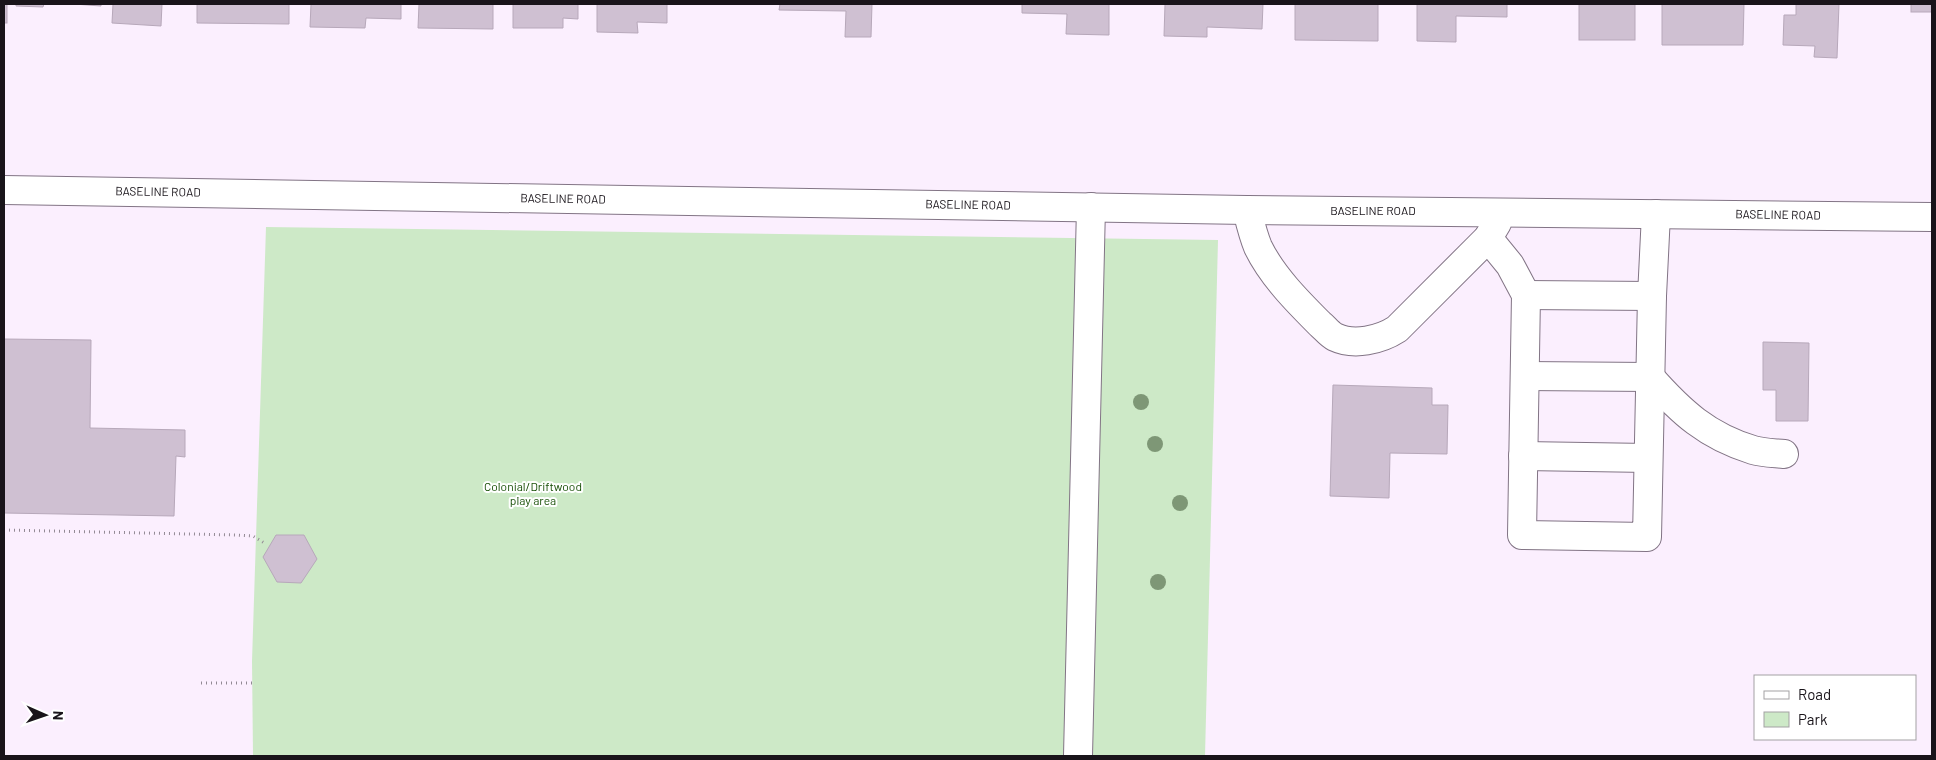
<svg xmlns="http://www.w3.org/2000/svg" width="1936" height="760" font-family="Barlow,sans-serif">
<rect width="100%" height="100%" fill="#fbeffe"/>
<!-- green -->
<polygon fill="#cde9c7" points="266,227 1218,240 1205,756 253,756 252,661"/>
<!-- building -->
<g fill="#cfc0d2" stroke="#b7a8ba">
<rect x="4" y="4" width="3" height="19"/>
<polygon points="16,4 44,4 43,7 16,6"/>
<polygon points="74,4 101,4 101,6"/>
<polygon points="113,4 162,4 161,26 112,23"/>
<polygon points="197,4 289,4 289,24 197,23"/>
<polygon points="311,4 401,4 401,19 366,18 365,28 310,27"/>
<polygon points="419,4 493,4 493,29 418,28"/>
<polygon points="513,4 578,4 578,19 563,18 563,28 513,28"/>
<polygon points="597,4 667,4 667,23 637,22 638,33 597,32"/>
<polygon points="780,4 872,4 871,37 845,37 846,11 779,10"/>
<polygon points="1022,4 1109,4 1109,35 1066,34 1067,14 1022,13"/>
<polygon points="1165,4 1263,4 1262,29 1207,27 1207,37 1164,36"/>
<polygon points="1295,4 1378,4 1378,41 1295,40"/>
<polygon points="1417,4 1507,4 1507,17 1456,16 1456,42 1417,41"/>
<rect x="1579" y="4" width="56" height="36"/>
<polygon points="1662,4 1744,4 1743,45 1662,45"/>
<polygon points="1796,4 1839,4 1837,58 1814,57 1815,46 1783,45 1784,15 1796,15"/>
<rect x="1911" y="4" width="21" height="8"/>
<polygon points="4,339 91,340 90,428 185,430 185,457 176,456 174,516 4,513"/>
<polygon points="1763,342 1809,343 1808,421 1776,421 1776,390 1763,390"/>
<polygon points="1333,385 1432,388 1432,405 1448,405 1447,454 1390,453 1389,498 1330,496"/>
<polygon points="276,535 304,535 317,559 301,583 277,582 263,557"/>
</g>
<g fill="none" stroke-linecap="round" stroke-linejoin="round">
<!-- minor casing -->
<g stroke="#827485" stroke-width="30">
<g id="minor">
<polyline points="4,190 1247,210 1932,217"/>
<path d="M1247 210C1250 222 1253 235 1258 247 1272 276 1298 302 1320 324 1325 328 1329 334 1335 337 1354 346 1380 340 1397 329L1488 238 1497 223"/>
<polyline points="1488,238 1510,265 1526,295 1522,535 1647,537 1652,296 1656,214"/>
<polyline points="1526,295 1652,296"/>
<path d="M1525 376 1650 377C1681 412 1707 436 1753 450 1763 453 1774 453 1784 454"/>
<polyline points="1523,456 1648,458"/>
<polyline points="1078,756 1091,207"/>
</g>
</g>
<!-- path -->
<g stroke="#928994" stroke-width="3" stroke-dasharray="1 4" stroke-linecap="butt">
<polyline points="4,530 236,535 253,536 266,544"/>
<polyline points="201,683 252,683"/>
</g>
<!-- minor -->
<use href="#minor" stroke="#fff" stroke-width="28"/>
</g>
<!-- trees -->
<g fill="#7e9776">
<circle cx="1141" cy="402" r="8"/>
<circle cx="1155" cy="444" r="8"/>
<circle cx="1180" cy="503" r="8"/>
<circle cx="1158" cy="582" r="8"/>
</g>
<g text-anchor="middle" stroke-width="4" stroke-linejoin="round" paint-order="stroke">
<!-- street labels -->
<g font-size="12" fill="#19141a" stroke="#fff">
<text transform="translate(158 192) rotate(1)" y="4">BASELINE ROAD</text>
<text transform="translate(563 199) rotate(1)" y="4">BASELINE ROAD</text>
<text transform="translate(968 205) rotate(1)" y="4">BASELINE ROAD</text>
<text x="1373" y="215">BASELINE ROAD</text>
<text transform="translate(1778 215) rotate(1)" y="4">BASELINE ROAD</text>
</g>
<!-- park labels -->
<g font-size="12" fill="#174f06" stroke="#fff">
<text x="533" y="491">Colonial/Driftwood<tspan x="533" dy="14">play area</tspan></text>
</g>
</g>
<!-- border -->
<rect width="1936" height="760" fill="none" stroke="#19141a" stroke-width="10"/>
<!-- legend -->
<rect x="1754" y="675" width="162" height="65" fill="#ffffff" stroke="#a3a1a3"/>
<rect x="1764" y="691" width="25" height="8" fill="#ffffff" stroke="#a3a1a3"/>
<text x="1798" y="700" font-size="15" fill="#19141a">Road</text>
<rect x="1764" y="712" width="25" height="15" fill="#cde9c7" stroke="#a3a1a3"/>
<text x="1798" y="725" font-size="15" fill="#19141a">Park</text>
<!-- north arrow -->
<g transform="translate(45 715) rotate(92)" stroke="#ffffff" stroke-width="4" paint-order="stroke">
<path d="M0-4L9 19L0 12L-9 19Z" fill="#19141a"/>
<text y="-8" font-size="14" font-weight="bold" text-anchor="middle" fill="#19141a">N</text>
</g>
</svg>
